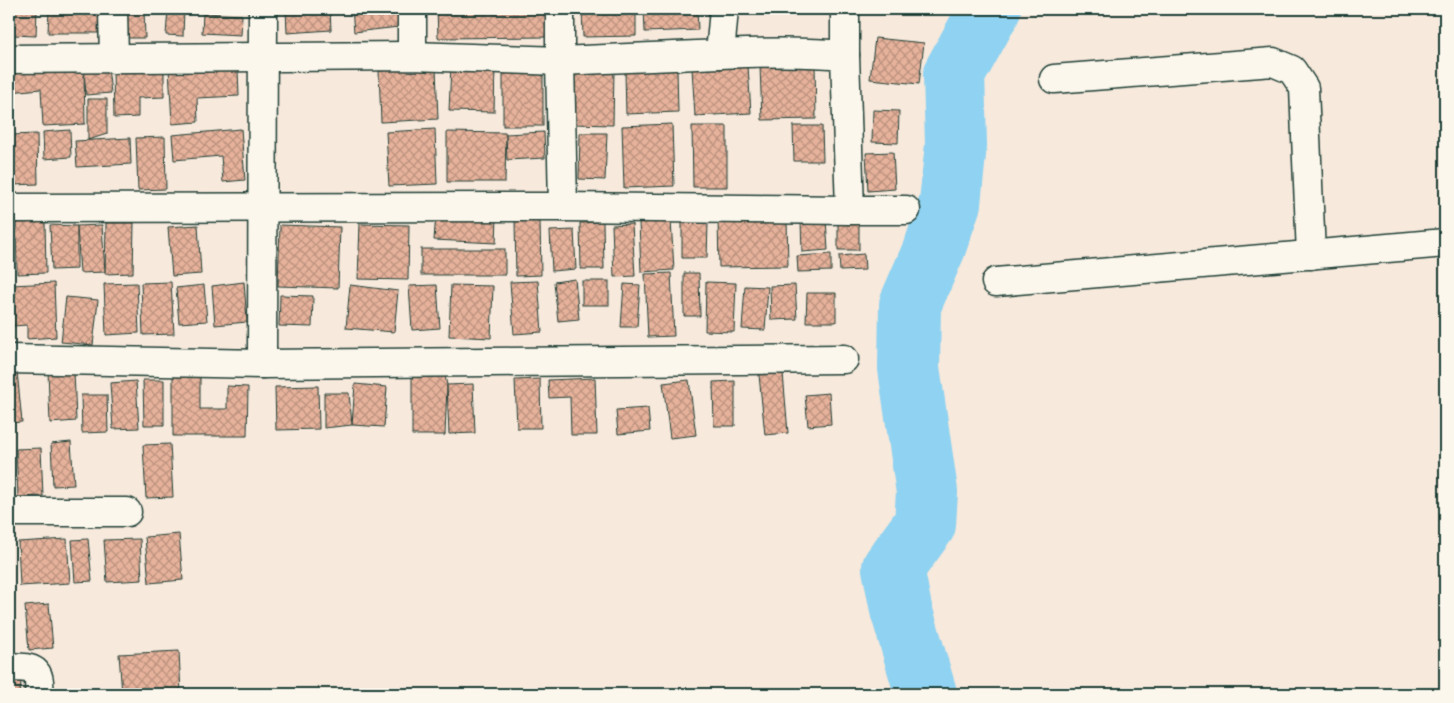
<svg xmlns="http://www.w3.org/2000/svg" width="1454" height="703" font-family="Mali,sans-serif">
<defs>
<pattern id="building-cross-hatch" width="8" height="8" patternUnits="userSpaceOnUse" patternTransform="scale(1.25)"><rect width="8" height="8" fill="#e7b29b"/><path d="M0 0l8 8M0 8l8-8" fill="none" stroke="#bb927f"/></pattern>
</defs>
<rect width="100%" height="100%" fill="#f7e9dc"/>
<filter id="ink" filterUnits="userSpaceOnUse"><feTurbulence type="fractalNoise" baseFrequency=".02" numOctaves="2"/><feDisplacementMap in="SourceGraphic" scale="10" xChannelSelector="R" yChannelSelector="G"/><feConvolveMatrix kernelMatrix="1 2 1 2 8 2 1 2 1" color-interpolation-filters="sRGB"/></filter>
<g filter="url(#ink)">
<g fill="none" stroke-linecap="round" stroke-linejoin="round">
<!-- river -->
<polyline stroke="#8fd2f1" stroke-width="62" points="926,694 901,609 893,568 925,524 927,492 909,368 910,305 935,247 950,203 956,144 954,74 990,9"/>
</g>
<!-- building -->
<g fill="url(#building-cross-hatch)" stroke="#1f3d34">
<polygon points="14,9 37,9 36,36 13,35"/>
<polygon points="49,9 99,9 98,33 48,33"/>
<polygon points="118,9 144,9 145,38 119,38"/>
<polygon points="168,9 184,9 183,36 166,35"/>
<polygon points="286,9 330,9 331,30 287,33"/>
<polygon points="352,9 398,9 399,27 354,32"/>
<polygon points="437,9 548,9 549,37 438,38"/>
<polygon points="582,9 636,9 636,36 583,37"/>
<polygon points="644,9 697,9 698,30 645,32"/>
<polygon points="203,13 242,15 241,35 202,33"/>
<polygon points="875,38 924,43 919,84 870,79"/>
<polygon points="815,64 816,119 762,120 760,66"/>
<polygon points="451,65 495,66 494,112 449,111"/>
<rect x="503" y="65" width="40" height="61"/>
<polygon points="748,66 751,113 695,116 692,69"/>
<polygon points="9,67 84,70 85,124 43,126 41,89 10,92"/>
<polygon points="201,67 202,72 238,70 239,96 197,98 198,122 172,124 169,68"/>
<polygon points="108,68 111,93 86,95 84,70"/>
<polygon points="436,68 438,119 381,122 379,71"/>
<polygon points="572,69 614,69 613,125 571,124"/>
<polygon points="677,69 678,112 626,114 625,72"/>
<polygon points="113,71 164,71 164,97 138,98 138,117 114,118"/>
<polygon points="88,99 107,99 107,134 88,140"/>
<polygon points="873,110 899,111 898,143 872,142"/>
<polygon points="672,124 674,186 624,188 622,126"/>
<polygon points="692,126 727,126 727,187 693,187"/>
<polygon points="793,126 822,126 823,161 794,161"/>
<polygon points="241,129 245,180 223,182 221,156 174,160 172,135"/>
<polygon points="435,129 437,184 389,186 386,132"/>
<polygon points="70,130 71,157 44,159 43,132"/>
<polygon points="447,132 506,133 505,182 447,182"/>
<polygon points="544,132 545,158 507,160 506,134"/>
<polygon points="580,133 607,133 605,180 579,179"/>
<polygon points="37,134 38,184 12,185 10,135"/>
<polygon points="165,137 166,189 138,190 136,138"/>
<polygon points="130,138 131,164 77,167 75,141"/>
<polygon points="893,152 895,189 868,191 866,153"/>
<polygon points="436,214 497,217 496,243 434,240"/>
<polygon points="787,219 788,266 719,267 718,220"/>
<polygon points="826,219 828,250 802,252 801,221"/>
<polygon points="515,220 540,220 541,275 516,276"/>
<polygon points="671,220 674,270 641,272 639,222"/>
<rect x="838" y="221" width="21" height="29"/>
<polygon points="45,222 46,273 17,274 16,223"/>
<polygon points="603,222 604,269 581,269 580,223"/>
<polygon points="106,223 134,223 133,273 105,274"/>
<polygon points="682,223 708,223 707,258 682,258"/>
<polygon points="360,224 409,225 408,280 358,279"/>
<polygon points="632,224 635,276 614,277 612,225"/>
<polygon points="50,225 77,226 77,269 52,270"/>
<polygon points="102,225 105,272 80,273 77,226"/>
<polygon points="198,225 201,274 172,276 168,227"/>
<polygon points="280,225 340,227 338,288 278,286"/>
<polygon points="574,230 576,269 552,271 550,231"/>
<rect x="421" y="249" width="84" height="26"/>
<polygon points="831,254 831,271 798,272 797,256"/>
<polygon points="864,254 865,270 840,271 839,256"/>
<polygon points="671,273 674,336 648,337 645,274"/>
<polygon points="684,273 699,273 700,316 684,316"/>
<polygon points="575,279 579,319 558,321 554,282"/>
<polygon points="538,281 542,332 514,334 510,282"/>
<rect x="582" y="281" width="27" height="24"/>
<polygon points="171,282 174,334 143,335 141,283"/>
<polygon points="244,282 247,322 215,325 212,286"/>
<polygon points="706,282 736,283 734,332 705,331"/>
<polygon points="54,283 56,337 27,339 27,325 13,326 11,285"/>
<polygon points="137,283 139,333 106,335 104,284"/>
<polygon points="624,284 640,285 637,327 621,327"/>
<polygon points="204,285 207,321 179,323 176,288"/>
<polygon points="350,285 398,291 394,332 346,328"/>
<polygon points="437,285 440,328 412,330 409,286"/>
<polygon points="451,285 493,286 491,338 449,336"/>
<polygon points="795,285 797,319 771,320 770,286"/>
<polygon points="745,286 768,287 765,330 742,329"/>
<polygon points="807,293 836,293 836,322 806,322"/>
<polygon points="280,295 313,296 312,327 279,326"/>
<polygon points="66,297 98,300 93,345 61,342"/>
<polygon points="74,370 76,421 50,423 48,371"/>
<polygon points="17,371 22,422 9,423 9,372"/>
<polygon points="783,373 788,433 765,435 759,375"/>
<polygon points="173,376 200,376 200,409 227,409 227,386 248,387 247,436 173,436"/>
<polygon points="412,376 445,376 447,385 445,435 412,435"/>
<polygon points="595,378 597,435 571,435 570,397 549,398 548,380"/>
<polygon points="540,379 541,428 517,428 515,380"/>
<polygon points="143,380 164,380 164,425 144,425"/>
<polygon points="689,380 696,435 670,438 663,383"/>
<polygon points="136,381 139,428 113,429 110,383"/>
<polygon points="735,381 735,426 714,426 713,382"/>
<polygon points="355,384 387,387 384,427 352,425"/>
<polygon points="473,384 475,433 449,434 447,385"/>
<polygon points="318,386 319,429 276,430 275,387"/>
<polygon points="324,393 349,393 352,425 324,428"/>
<polygon points="829,393 831,424 808,426 805,395"/>
<polygon points="81,395 107,395 108,432 82,433"/>
<polygon points="648,408 650,431 618,434 616,410"/>
<polygon points="71,442 74,485 53,486 51,444"/>
<polygon points="9,443 13,480 9,480"/>
<polygon points="170,444 173,497 146,498 143,445"/>
<polygon points="41,448 43,496 18,497 16,449"/>
<polygon points="179,534 183,580 149,583 145,537"/>
<polygon points="67,539 70,583 20,586 18,542"/>
<polygon points="88,539 92,581 75,582 72,540"/>
<polygon points="140,539 142,580 107,582 104,540"/>
<polygon points="9,593 12,593 14,631 9,631"/>
<polygon points="49,604 53,648 29,650 25,606"/>
<polygon points="179,651 181,694 122,694 119,654"/>
<polygon points="9,681 21,682 20,694 9,694"/>
</g>
<g fill="none" stroke-linecap="round" stroke-linejoin="round">
<!-- street casing -->
<g stroke="#1f3d34" stroke-width="31">
<g id="street">
<polyline points="113,9 114,59"/>
<polyline points="560,9 560,61 563,207"/>
<polyline points="845,9 845,55"/>
<polyline points="412,56 412,9"/>
<polyline points="9,59 412,56 560,61 720,54 724,9"/>
<polyline points="1054,79 1273,62 1292,70 1304,88 1311,255"/>
<path d="M9 208 563 207 850 210 845 55C804 51 762 52 720 54"/>
<polyline points="850,210 906,210"/>
<polyline points="996,282 1445,243"/>
<polyline points="9,359 262,364 844,359"/>
<polyline points="262,364 263,9"/>
<polyline points="9,512 127,512"/>
<path d="M9 667C33 668 41 667 39 694"/>
</g>
</g>
<!-- street -->
<use href="#street" stroke="#fbf7ec" stroke-width="28"/>
</g>
</g>
<!-- margin -->
<rect width="1454" height="703" fill="none" stroke="#fbf7ec" stroke-width="30"/>
<rect x="15" y="15" width="1424" height="673" fill="none" stroke="#1f3d34" stroke-width="2" filter="url(#ink)"/>
</svg>
